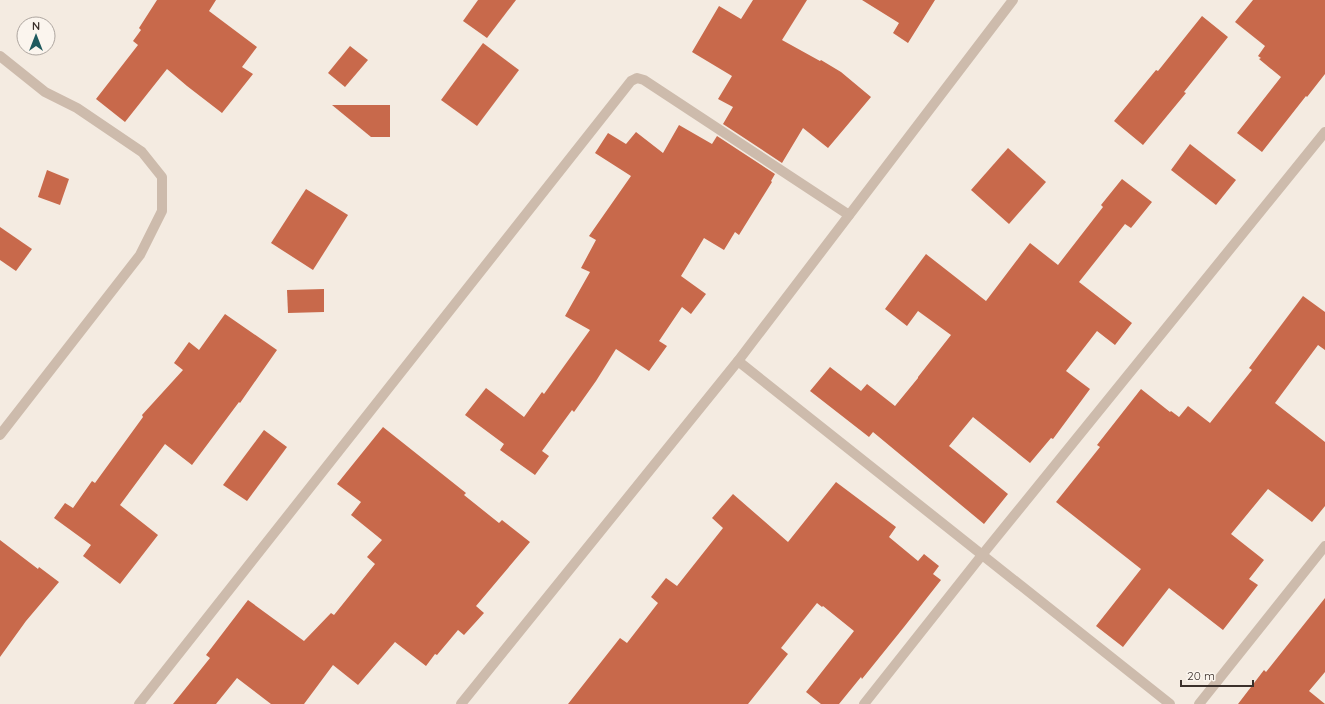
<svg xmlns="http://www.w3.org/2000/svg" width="1325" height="704" font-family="Quicksand,sans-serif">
<rect width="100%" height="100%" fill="#f4ebe1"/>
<!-- building -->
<g fill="#c8694b">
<polygon points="157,0 216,0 209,11 257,47 242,67 253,74 222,113 187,86 167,69 125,122 96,99 138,45 133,41 141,30 139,28"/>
<polygon points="478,0 516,0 487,38 463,21"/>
<polygon points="753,0 807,0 782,40 820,61 821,60 841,72 871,97 828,148 803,128 782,163 723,124 733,107 718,99 732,76 692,52 719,6 741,19"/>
<polygon points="862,0 935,0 908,43 893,33 899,23"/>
<polygon points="1253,0 1325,0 1325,74 1307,97 1306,96 1262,152 1237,133 1281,77 1259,59 1261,58 1258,56 1265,46 1235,22"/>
<polygon points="1202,16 1228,37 1184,92 1186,93 1143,145 1114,121 1156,70 1158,71"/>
<polygon points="483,43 519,70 477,126 441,100"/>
<polygon points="350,46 368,60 345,87 328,73"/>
<polygon points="332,105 390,105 390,137 371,137"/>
<polygon points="679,125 712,144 717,136 775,174 771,181 772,182 739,235 735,232 724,250 704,238 681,276 706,294 691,314 682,307 659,341 667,346 649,371 616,349 596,381 574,412 572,410 542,451 549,456 535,475 500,450 504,444 465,415 486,388 524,417 542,392 544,394 590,330 565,316 590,272 581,268 596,240 589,236 631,176 595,153 608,133 626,144 636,132 663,153"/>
<polygon points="1190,144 1236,180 1216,205 1171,170"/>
<polygon points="1008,148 1046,182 1009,224 971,190"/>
<polygon points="47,170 69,179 60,205 38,197"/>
<polygon points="1122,179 1152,202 1131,228 1125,224 1079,282 1132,323 1115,345 1097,331 1066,371 1090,389 1053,439 1051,438 1030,463 973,417 949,446 1008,494 984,524 873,432 869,437 810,391 830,367 861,391 867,384 895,406 918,378 918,377 951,335 918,311 907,326 885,309 926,254 986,301 1030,243 1058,265 1103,207 1101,205"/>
<polygon points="306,189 348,215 313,270 271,243"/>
<polygon points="0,227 32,249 16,271 0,260"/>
<polygon points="324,289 324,312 288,313 287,290"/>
<polygon points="1303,296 1325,312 1325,350 1318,345 1275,403 1325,442 1325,506 1312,522 1268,489 1231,534 1264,560 1249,579 1258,585 1223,630 1169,588 1123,647 1096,626 1141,569 1056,502 1100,447 1097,445 1141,389 1170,412 1171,411 1179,417 1188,406 1210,423 1252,370 1249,368"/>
<polygon points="225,314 277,350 240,403 239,402 192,465 165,444 120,505 158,535 120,584 83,556 91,545 54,518 65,503 73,508 92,481 95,483 143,417 142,415 183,370 174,363 189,342 199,350"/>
<polygon points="383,427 466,493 464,495 499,523 502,520 530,542 476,606 484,613 464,635 458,630 437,655 435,654 426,666 395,642 358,685 333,665 304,704 271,704 237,678 216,704 173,704 210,658 206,655 248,600 304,641 331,613 334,615 375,564 367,557 382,540 351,515 361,502 337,484"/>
<polygon points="264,430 287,447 247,501 223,485"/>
<polygon points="836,482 896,527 889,537 918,561 924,554 939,566 933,574 941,580 904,627 862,679 861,677 839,704 821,704 806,692 854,631 823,606 822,607 817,603 781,648 788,654 748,704 568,704 620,638 627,643 658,603 651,597 666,578 677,586 723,528 712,518 733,494 788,542"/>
<polygon points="0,540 38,569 39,567 59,582 26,621 0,657"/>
<polygon points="1325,598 1325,672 1309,691 1325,704 1238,704 1264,670 1266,672"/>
</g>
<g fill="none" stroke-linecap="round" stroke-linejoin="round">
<!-- street -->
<g stroke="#cdbbac" stroke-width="10">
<polyline points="0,56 45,92 77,108 142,152 162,177 162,211 140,255 0,435"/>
<polyline points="738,361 1170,704"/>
<polyline points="139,704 631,81 637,78 644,80 849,215"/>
<polyline points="461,704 738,361 1013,0"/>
<polyline points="864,704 982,555 1325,132"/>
<polyline points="1199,704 1325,546"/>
</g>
</g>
<!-- north arrow -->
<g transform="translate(36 36)"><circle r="19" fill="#fbf5ee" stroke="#aea6a0"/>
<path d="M0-3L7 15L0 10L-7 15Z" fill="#1f5a5e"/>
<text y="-6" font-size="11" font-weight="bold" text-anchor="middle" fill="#3b302b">N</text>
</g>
<!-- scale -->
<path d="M1181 680v6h72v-6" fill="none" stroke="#3b302b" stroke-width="2"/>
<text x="1187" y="680" font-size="12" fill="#3b302b" stroke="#fbf5ee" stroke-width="3" paint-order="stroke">20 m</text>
</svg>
